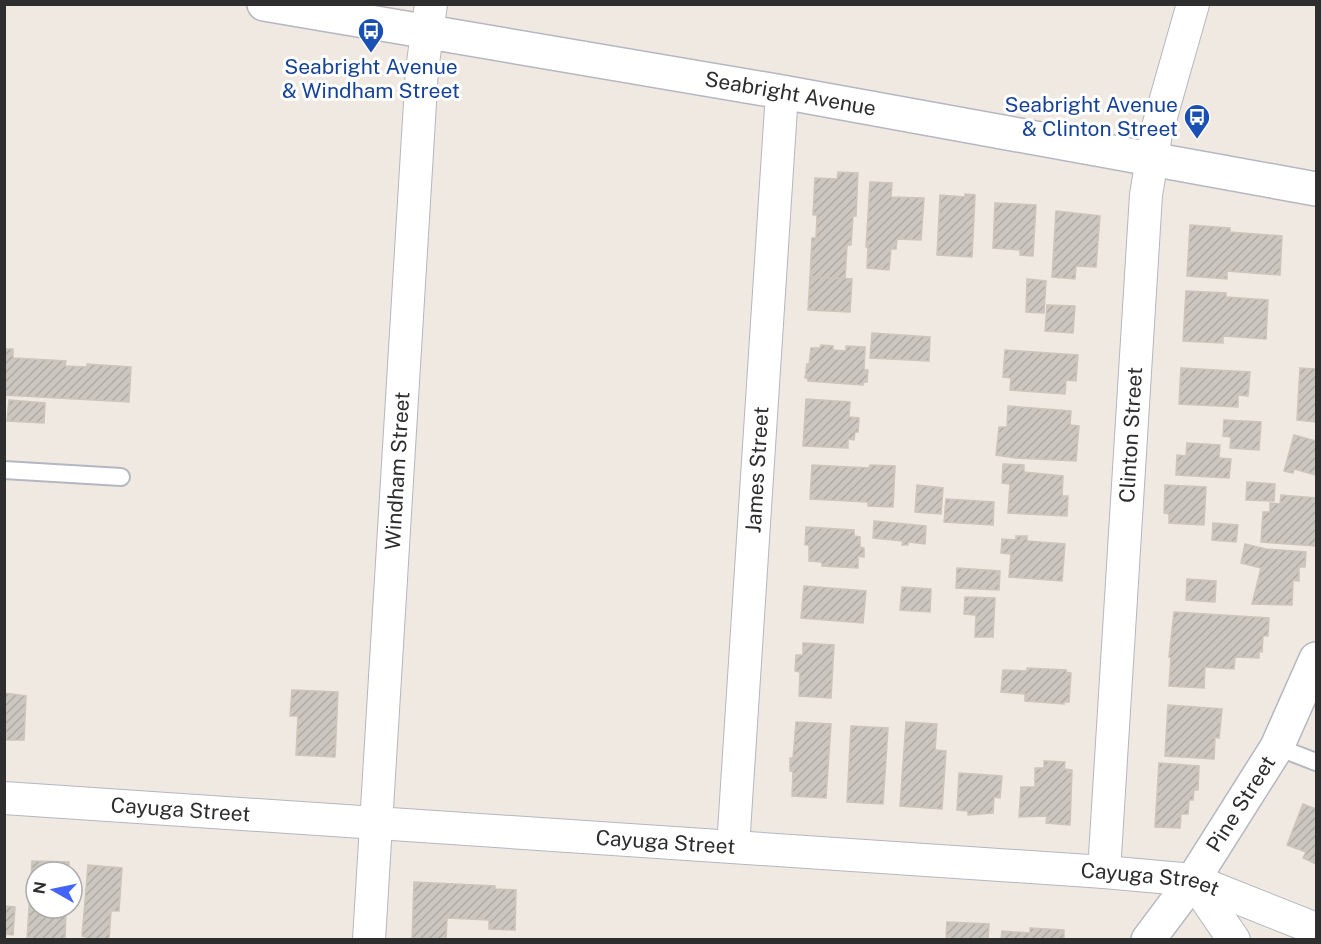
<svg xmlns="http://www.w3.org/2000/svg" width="1321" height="944" font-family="'Public Sans',sans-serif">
<defs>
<pattern id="building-hatch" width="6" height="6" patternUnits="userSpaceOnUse" patternTransform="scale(1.5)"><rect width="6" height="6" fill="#cbc7bf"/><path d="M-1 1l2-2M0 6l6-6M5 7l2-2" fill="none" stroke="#afaba4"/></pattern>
</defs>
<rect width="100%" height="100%" fill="#efe9e1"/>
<!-- building -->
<g fill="url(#building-hatch)" stroke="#cbc5ba" stroke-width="1.5">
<polygon points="838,172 858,173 856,216 853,216 851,245 847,245 845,279 810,277 812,238 816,238 817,215 813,215 815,178 837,179"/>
<polygon points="870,182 892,183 891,197 924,198 921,240 897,239 896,249 891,249 889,270 867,268 868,247 866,247"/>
<polygon points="965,194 975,195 972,257 937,255 940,195 965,197"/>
<polygon points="995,203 1036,205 1033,256 1020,255 1020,250 993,248"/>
<polygon points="1056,211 1100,216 1096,267 1076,266 1075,279 1052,277"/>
<polygon points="1190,225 1230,228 1230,232 1282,236 1280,275 1227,271 1227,279 1187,276"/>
<polygon points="810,277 852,279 850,312 808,310"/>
<polygon points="1027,279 1046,281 1044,313 1026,312"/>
<polygon points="1186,291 1226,293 1226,297 1268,300 1266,339 1223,336 1223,343 1183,341"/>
<polygon points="1047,305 1075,306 1073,333 1045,331"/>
<polygon points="872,333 930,337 929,361 870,358"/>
<polygon points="821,345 833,346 833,350 846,351 846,346 865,347 864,370 868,370 867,382 863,382 863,385 808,381 808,378 805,378 807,364 809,365 811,348 820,348"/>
<polygon points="4,349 13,349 13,358 66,361 65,366 87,367 87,364 131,367 129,402 4,395"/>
<polygon points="1005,350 1078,355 1076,381 1066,380 1065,394 1010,390 1011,378 1003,377"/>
<polygon points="1316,358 1316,422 1297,420 1300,368 1316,369"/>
<polygon points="1181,368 1250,372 1248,396 1238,395 1238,407 1179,404"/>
<polygon points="806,399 850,402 849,417 859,418 858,432 855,432 854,440 848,439 848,448 803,446"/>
<polygon points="9,400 45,403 44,423 7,421"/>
<polygon points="1008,406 1071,411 1070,425 1079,426 1076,461 1016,458 996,455 999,427 1007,427"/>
<polygon points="1224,420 1261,422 1259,450 1230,448 1231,437 1223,436"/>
<polygon points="1294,435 1316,441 1316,475 1294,469 1293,473 1284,471"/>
<polygon points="1187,443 1220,445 1219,458 1231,459 1229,478 1176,475 1177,455 1186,456"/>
<polygon points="1003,464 1024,465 1024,472 1063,476 1062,496 1068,496 1067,516 1008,513 1010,484 1002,483"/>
<polygon points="812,465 869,468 870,465 895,466 893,507 868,506 868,502 810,499"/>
<polygon points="1247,482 1275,484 1274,501 1246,500"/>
<polygon points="917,485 943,488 941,514 915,512"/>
<polygon points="1165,485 1206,487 1204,525 1169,523 1169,514 1164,513"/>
<polygon points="1281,495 1316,498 1316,546 1261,542 1263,512 1270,512 1270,503 1280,504"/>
<polygon points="946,499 994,502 993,525 944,522"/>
<polygon points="874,521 926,526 925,544 908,542 908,545 902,545 903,541 873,538"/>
<polygon points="1213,523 1238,525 1236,542 1212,540"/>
<polygon points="806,527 854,530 854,536 860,537 860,547 864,548 864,557 858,556 858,568 822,566 822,562 809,561 809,545 805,545"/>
<polygon points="1016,536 1027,536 1027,541 1065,544 1062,581 1009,577 1011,554 1001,553 1002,539 1016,540"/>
<polygon points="1245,544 1266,549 1306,552 1305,567 1299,567 1299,581 1293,580 1292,605 1252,604 1261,568 1241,563"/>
<polygon points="957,568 1000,571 999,590 956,588"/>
<polygon points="1187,579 1216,581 1215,602 1186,600"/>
<polygon points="804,586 866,591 863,623 801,618"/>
<polygon points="902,587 931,589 930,612 900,610"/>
<polygon points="965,597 995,598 993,637 975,637 976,615 964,614"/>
<polygon points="1174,612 1269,618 1268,636 1263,636 1262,652 1259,651 1259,658 1235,657 1234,669 1205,667 1204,688 1169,686 1171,658 1169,657"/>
<polygon points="803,643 834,645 831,698 799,696 800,672 795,671 796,655 803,655"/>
<polygon points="1027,668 1066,670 1066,672 1071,673 1069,702 1064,702 1064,704 1025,701 1025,694 1001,692 1003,670 1027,671"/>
<polygon points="292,690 338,692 335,757 296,755 298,716 290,716"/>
<polygon points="4,693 26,696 24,740 6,740"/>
<polygon points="1168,705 1222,709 1219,738 1215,737 1214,759 1165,756"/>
<polygon points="796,722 831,724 826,798 792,796 793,771 790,771 790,758 793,758"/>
<polygon points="906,722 937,724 935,750 946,751 942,809 900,806"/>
<polygon points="851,726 888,728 883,804 847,802"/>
<polygon points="1044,761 1065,762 1064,769 1072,770 1070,825 1046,823 1047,816 1019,817 1021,787 1035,787 1035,768 1044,768"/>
<polygon points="1159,763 1199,766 1198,790 1194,790 1193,800 1189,800 1188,814 1181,814 1180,828 1155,827"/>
<polygon points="959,773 1002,776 1000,798 994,797 993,813 968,815 968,811 957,810"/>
<polygon points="1303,804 1316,809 1316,864 1303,858 1306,852 1287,845"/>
<polygon points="32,861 69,862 69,872 36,872 36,908 66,908 65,940 27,940"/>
<polygon points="88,865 122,868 119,911 111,911 109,940 86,940 86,937 82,936"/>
<polygon points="414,882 495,886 495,889 516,890 515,930 489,929 489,920 447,918 446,940 412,940"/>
<polygon points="4,906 15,907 13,935 4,934"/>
<polygon points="947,922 989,924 988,940 946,940"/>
<polygon points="1030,928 1064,930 1064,939 1072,940 1001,940 1002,931 1030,933"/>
</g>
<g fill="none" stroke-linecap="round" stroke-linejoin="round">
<!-- lane casing -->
<g stroke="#b4b7c1" stroke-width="20">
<g id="lane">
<polyline points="4,470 121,477"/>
<polyline points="1277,747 1316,762"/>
</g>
</g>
<!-- street casing -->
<g stroke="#b4b7c1" stroke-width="34">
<g id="street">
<path id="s1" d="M4 798 1104 872 1193 880 1316 929"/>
<path id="s2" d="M733 847 782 92"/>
<path id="s3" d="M1104 872 1146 195 1156 134 1193 4"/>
<polyline points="1193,880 1234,940"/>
<path id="s4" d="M369 940 422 70 431 4"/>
</g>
</g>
<!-- secondary casing -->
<g stroke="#b4b7c1" stroke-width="36">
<g id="secondary">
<path id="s5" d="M264 4 782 92 1316 189"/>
<path id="s6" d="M1148 940 1193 880 1277 747 1316 659"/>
</g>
</g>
<!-- lane -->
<use href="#lane" stroke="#fff" stroke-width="16"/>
<!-- street -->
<use href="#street" stroke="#fff" stroke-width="32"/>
<!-- secondary -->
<use href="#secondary" stroke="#fff" stroke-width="33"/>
</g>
<!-- icons -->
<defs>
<g id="bus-pin" transform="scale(1.35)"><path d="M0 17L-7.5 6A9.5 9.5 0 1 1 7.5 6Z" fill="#1a4fb4" stroke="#fff"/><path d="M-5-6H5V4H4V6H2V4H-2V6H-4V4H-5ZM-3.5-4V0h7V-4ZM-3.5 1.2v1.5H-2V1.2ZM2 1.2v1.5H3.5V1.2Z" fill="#fff"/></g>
</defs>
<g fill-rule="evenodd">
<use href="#bus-pin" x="371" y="31"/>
<use href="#bus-pin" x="1197" y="117"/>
</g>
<g text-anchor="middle" stroke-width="6" stroke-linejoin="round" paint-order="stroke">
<!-- transit labels -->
<g font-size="21" fill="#164399" stroke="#fff">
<text x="371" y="74">Seabright Avenue<tspan x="371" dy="24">&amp; Windham Street</tspan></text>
<text x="1178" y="112" text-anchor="end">Seabright Avenue<tspan x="1178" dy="24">&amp; Clinton Street</tspan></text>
</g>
<!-- street labels -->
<g font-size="21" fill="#2e2e2e" stroke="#fff">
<text dy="7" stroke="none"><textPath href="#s5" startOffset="534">Seabright Avenue</textPath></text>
<text dy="7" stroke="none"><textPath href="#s3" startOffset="438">Clinton Street</textPath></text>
<text dy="7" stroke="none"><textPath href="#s2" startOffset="378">James Street</textPath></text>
<text dy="7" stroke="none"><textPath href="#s4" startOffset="470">Windham Street</textPath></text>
<text dy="7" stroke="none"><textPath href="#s6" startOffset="165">Pine Street</textPath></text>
<text dy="7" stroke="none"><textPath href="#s1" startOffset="177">Cayuga Street</textPath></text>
<text dy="7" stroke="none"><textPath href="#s1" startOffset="663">Cayuga Street</textPath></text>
<text dy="7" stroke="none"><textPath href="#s1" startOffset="1149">Cayuga Street</textPath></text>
</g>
</g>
<!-- border -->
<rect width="1321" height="944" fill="none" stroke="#2e2e2e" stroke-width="12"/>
<!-- north arrow -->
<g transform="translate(54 890) rotate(279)"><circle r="28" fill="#ffffff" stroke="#ababab" stroke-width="1.5"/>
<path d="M0-4.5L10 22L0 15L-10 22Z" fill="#4264fb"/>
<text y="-9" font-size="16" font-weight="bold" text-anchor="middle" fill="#2e2e2e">N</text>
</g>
</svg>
